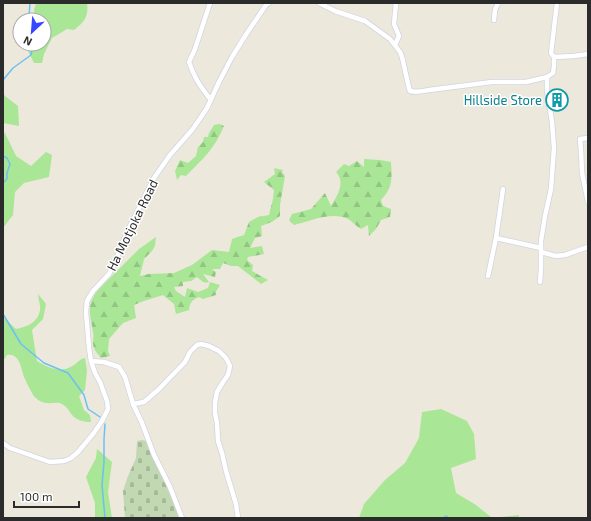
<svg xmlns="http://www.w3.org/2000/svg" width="591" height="521" font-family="'Exo 2',sans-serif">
<defs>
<pattern id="forest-firs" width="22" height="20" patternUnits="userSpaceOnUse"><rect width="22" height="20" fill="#a9e696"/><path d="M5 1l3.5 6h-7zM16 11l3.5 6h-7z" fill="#92c581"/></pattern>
<pattern id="cemetery-stones" width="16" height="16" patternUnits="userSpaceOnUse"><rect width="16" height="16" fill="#c1d8b2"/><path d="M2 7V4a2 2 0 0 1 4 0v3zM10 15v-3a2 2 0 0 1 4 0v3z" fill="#a6ba99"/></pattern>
</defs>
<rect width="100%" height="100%" fill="#ede8dc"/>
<!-- grass -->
<g fill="#a9e696">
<path d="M36 3H87C89 17 84 22 74 30L67 29 52 38 44 54 42 63H34L28 51 31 44H44V20H35L34 10Z"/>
<polygon points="3,92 5,96 18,106 19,126 3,123 4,110 3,109"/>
<polygon points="3,133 5,133 16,156 31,166 46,152 52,155 49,177 24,183 15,192 13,215 3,228"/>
<path d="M38 294 46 304 43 319 32 330 37 361C49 368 61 374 74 365 78 362 80 359 85 358L87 370 85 390 79 396 84 410 90 415 91 422C88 422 86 422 82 421 69 417 72 410 62 404 57 401 52 404 47 403 42 403 34 398 32 393 30 389 27 384 25 379 21 371 21 353 7 355L3 361V317L16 329C26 327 38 323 40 310 41 305 38 299 38 294Z"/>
<polygon points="441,409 467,421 474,434 476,459 451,468 456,493 476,505 492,518 519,515 519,518 359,518 364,504 385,480 405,463 419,438 422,412"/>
<polygon points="97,449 112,462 108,492 112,518 95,518 95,503 86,477 96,458"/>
</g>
<!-- forest -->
<g fill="url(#forest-firs)">
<path d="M220 124 224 126C215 148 203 159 186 176L181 175 177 180 175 171 180 160 188 163 196 156 198 147 203 142 204 137H208L209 133 214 125Z"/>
<path d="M364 159 380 160 391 162C392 178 393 188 381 200L383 206 391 209 390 217 381 220 376 229 369 236 368 225 361 229C356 226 352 221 348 219 332 211 310 221 294 225L289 220 292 214 311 209 325 193 331 206C337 196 346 183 336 172L344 164 349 166 357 161 364 167Z"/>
<path d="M274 168 283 170 282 172 285 176 280 205V216L272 222 261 226 262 236 255 238 250 248 262 246 264 254 248 257 247 260 253 265 252 271 268 280 261 284 238 266H231L223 263 220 269H212L216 272 215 277 203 274 209 282C204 284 201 280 197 277L191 281 183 282V286L174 287 176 291 185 297 187 288 198 292 208 288 210 282 220 285 217 290 216 291V295L203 299 199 297C192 300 190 302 189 310L176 314 174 304 163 295 141 302 134 305 136 318 123 323 109 339 108 351 110 356 101 358C98 354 93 349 93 344 93 340 94 336 93 332 90 314 86 305 98 290L139 249 156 237 155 246 152 251 144 259 140 276 149 274 174 273 192 265 212 250 229 252 232 239 244 235 249 222 258 217 269 215 273 199 274 190 264 182 275 174Z"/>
</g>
<!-- cemetery -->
<polygon fill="url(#cemetery-stones)" points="142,440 147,441 175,506 179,518 125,518 123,491 128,476 136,458 137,441"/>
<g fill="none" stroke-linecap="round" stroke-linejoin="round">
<!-- stream -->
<g stroke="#6bc1f4" stroke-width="1.5">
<polyline points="30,3 29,17 30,20"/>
<polyline points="3,80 13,68 31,55 33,44"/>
<polyline points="3,156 7,158 10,164 7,173 7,179 3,183"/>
<polyline points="3,314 21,344 44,363 68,373 84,395 88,409 100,417"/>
<polyline points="105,518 102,485 104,462 104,439 105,424"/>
<polyline points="443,518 447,516"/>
</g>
<!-- minor casing -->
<g stroke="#d1d3e4" stroke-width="6">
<g id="minor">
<path d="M210 3 195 49 189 62C195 79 200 86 211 100"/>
<path d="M319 3 335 11 365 21 390 39 400 52 402 57 409 88 410 91C417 93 423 91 429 90L492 82H526L547 77 553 73 554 66V57L551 53 557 3"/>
<polyline points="494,20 495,10 498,3"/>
<polyline points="395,45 399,36 394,24 396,3"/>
<polyline points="554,57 574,56 588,54"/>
<polyline points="588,138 580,139 581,150 582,173 588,202"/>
<polyline points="496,238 503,189"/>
<polyline points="541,252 556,256 565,255 588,247"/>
<polyline points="488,276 496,238 541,248"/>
<polyline points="540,282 541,268 541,241 545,216 551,189 554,148 552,122 547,90 547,77"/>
<polyline points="91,361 104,362 119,367 125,377 133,404 142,423 154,455 170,487 182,518"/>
<polyline points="133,404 144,402 159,389 185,362 190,352 197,345 201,344 209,346 219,351 226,358 230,366 228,375 223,382 217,392 215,403 215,413 217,423 218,441 222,453 226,471 236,504 238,518"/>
<polyline points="3,443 10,448 50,462 64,461 71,458 78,452 93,434 102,421 108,409 107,401 100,382 95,373 91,361 89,348 86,312 87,301 93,291 109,274 115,262 127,232 154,178 170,155 192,130 199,120 207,108 219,82 232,57 247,33 266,5 269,3"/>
</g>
</g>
<!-- minor -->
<use href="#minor" stroke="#fff" stroke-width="4.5"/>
</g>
<!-- icons -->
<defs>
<g id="building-ring" transform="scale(1.15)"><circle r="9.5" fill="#fff" stroke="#0f9aa8" stroke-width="1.5"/><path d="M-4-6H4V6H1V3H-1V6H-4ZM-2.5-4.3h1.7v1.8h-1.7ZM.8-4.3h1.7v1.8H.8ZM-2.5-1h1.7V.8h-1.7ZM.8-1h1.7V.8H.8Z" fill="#0f9aa8"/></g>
</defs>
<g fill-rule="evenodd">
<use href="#building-ring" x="557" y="100"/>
</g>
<g text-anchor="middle" stroke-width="3" stroke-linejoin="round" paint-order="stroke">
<!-- culture labels -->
<g font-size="13" fill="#0d838f" stroke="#fff" text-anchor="end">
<text x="542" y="105">Hillside Store</text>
</g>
<!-- street labels -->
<g font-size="13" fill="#2b2b2b" stroke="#fff">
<text transform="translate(132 225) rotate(-64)" y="5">Ha Motjoka Road</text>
</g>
</g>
<!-- border -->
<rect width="591" height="521" fill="none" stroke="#2b2b2b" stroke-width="8"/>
<!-- north arrow -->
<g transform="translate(32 32) rotate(206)"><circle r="19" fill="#ffffff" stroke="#aaaaaa"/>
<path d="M0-3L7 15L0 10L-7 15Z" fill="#3747ff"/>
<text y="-6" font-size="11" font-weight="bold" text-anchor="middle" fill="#2b2b2b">N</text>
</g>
<!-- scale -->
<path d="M14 501v6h65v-6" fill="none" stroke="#2b2b2b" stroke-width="2"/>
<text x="20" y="501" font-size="12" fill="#2b2b2b" stroke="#ffffff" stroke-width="3" paint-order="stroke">100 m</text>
</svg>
